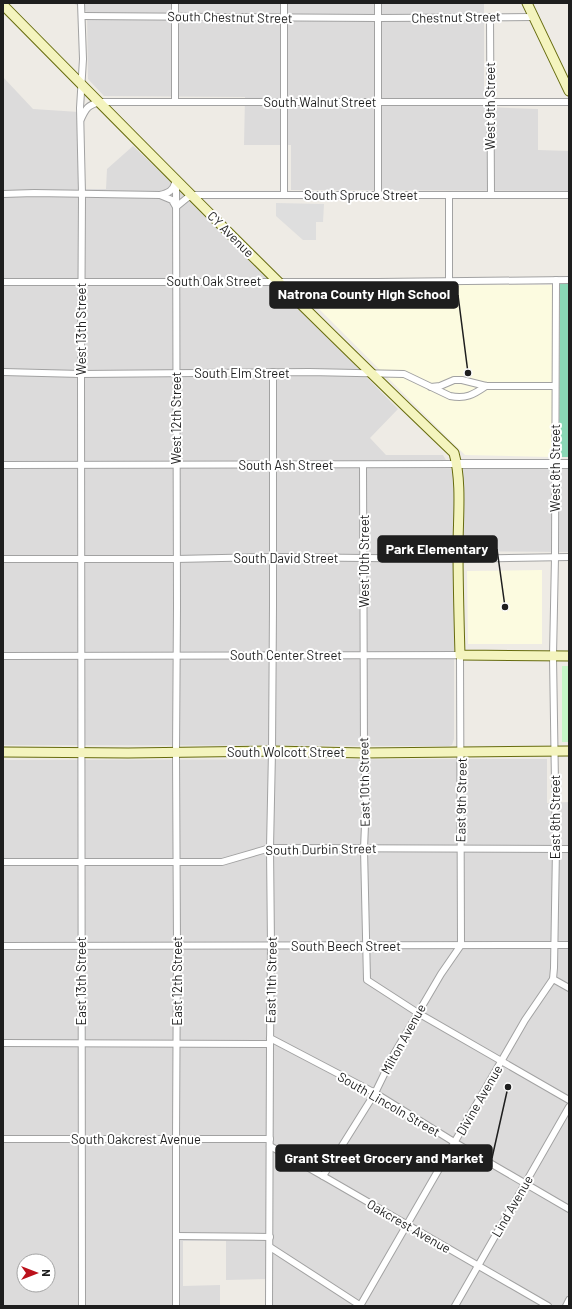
<svg xmlns="http://www.w3.org/2000/svg" width="572" height="1309" font-family="Barlow,sans-serif">
<rect width="100%" height="100%" fill="#eeebe5"/>
<!-- residential -->
<g fill="#dcdbdb" fill-rule="evenodd">
<polygon points="73,3 484,3 484,107 538,109 538,150 569,151 569,191 291,190 291,145 244,145 245,97 104,96 88,79 87,12"/>
<polygon points="3,77 33,109 79,112 79,189 106,189 107,169 133,146 196,205 398,409 370,438 386,455 443,455 451,469 569,469 569,552 454,551 454,739 452,745 449,746 3,745"/>
<path d="M547 759V803L569 802V1306H266V1279L226 1280V1241H183V1286L220 1285V1306H3V760ZM24 1261H48V1285H24Z"/>
</g>
<!-- education -->
<g fill="#fcfbe0">
<polygon points="303,284 552,285 552,457 465,455 301,291 301,288"/>
<polygon points="542,570 542,644 468,644 467,571"/>
</g>
<!-- park -->
<rect fill="#c6f5c7" x="562" y="666" width="7" height="76"/>
<!-- pitch -->
<polygon fill="#8ad7b5" points="560,284 569,284 569,457 559,457"/>
<!-- parking -->
<polygon fill="#dedede" points="276,203 324,204 323,222 316,222 316,240 303,240 276,216"/>
<g fill="none" stroke-linecap="round" stroke-linejoin="round">
<!-- minor casing -->
<g stroke="#a2a2a2" stroke-width="8">
<g id="minor">
<polyline points="81,3 83,59 80,108 82,194 81,374 82,1306"/>
<polyline points="175,3 175,101"/>
<polyline points="284,3 284,195"/>
<polyline points="82,16 378,18 533,17"/>
<polyline points="490,17 491,195"/>
<path d="M81 119C86 108 88 105 100 102H569"/>
<polyline points="176,179 177,607 176,753 177,946 176,1139 176,1306"/>
<polyline points="3,194 34,193 160,195 172,200 176,207 187,198 193,195 569,195"/>
<path d="M160 195C168 193 173 191 175 183"/>
<polyline points="378,195 378,3"/>
<polyline points="449,195 449,281"/>
<polyline points="3,282 378,282 569,280"/>
<path d="M3 372 81 374 309 372 404 374 450 396C466 399 473 395 486 386"/>
<polyline points="431,387 440,386 454,380 462,380 486,386 555,386"/>
<polyline points="3,465 457,464"/>
<polyline points="363,465 364,753 366,801 364,849 367,980 418,1013 569,1100"/>
<polyline points="3,559 176,559 273,557 458,559 569,557"/>
<polyline points="3,656 460,655 461,945"/>
<polyline points="3,862 222,862 270,848 569,849"/>
<polyline points="3,946 569,945"/>
<polyline points="553,979 569,988"/>
<polyline points="270,1038 375,1093 454,1142 569,1209"/>
<polyline points="3,1043 270,1044"/>
<polyline points="3,1139 270,1139"/>
<polyline points="270,1146 323,1176 548,1306"/>
<polyline points="323,1176 375,1093 394,1054 441,974 461,945"/>
<polyline points="176,1236 270,1237"/>
<polyline points="270,1247 361,1306"/>
<polyline points="269,1306 270,1044 271,946 270,848 272,751 273,606 273,372"/>
<polyline points="360,1306 525,1020 553,979 554,968 556,848 553,656 555,557 556,280"/>
<polyline points="455,1306 569,1107"/>
<polyline points="566,1306 569,1300"/>
</g>
</g>
<!-- tertiary casing -->
<g stroke="#a2a2a2" stroke-width="10">
<polyline id="tertiary" points="457,464 569,464"/>
</g>
<!-- secondary casing -->
<g stroke="#676c0e" stroke-width="11">
<g id="secondary">
<polyline points="527,3 569,91"/>
<path d="M3 5C152 156 301 307 454 453 462 482 458 518 458 548 458 584 459 619 460 655L569 656"/>
<polyline points="3,752 128,753 272,751 364,753 569,751"/>
</g>
</g>
<!-- minor -->
<use href="#minor" stroke="#fff" stroke-width="6"/>
<!-- tertiary -->
<use href="#tertiary" stroke="#fff" stroke-width="8"/>
<!-- secondary -->
<use href="#secondary" stroke="#f4f4be" stroke-width="9"/>
</g>
<g text-anchor="middle" stroke-width="4" stroke-linejoin="round" paint-order="stroke">
<!-- street labels -->
<g font-size="13" fill="#1e1e1e" stroke="#fff">
<text transform="translate(230 17) rotate(1)" y="5">South Chestnut Street</text>
<text transform="translate(456 17) rotate(-1)" y="5">Chestnut Street</text>
<text x="320" y="107">South Walnut Street</text>
<text transform="translate(490 106) rotate(-90)" y="5">West 9th Street</text>
<text x="361" y="200">South Spruce Street</text>
<text transform="translate(231 234) rotate(45)" y="5">CY Avenue</text>
<text x="214" y="286">South Oak Street</text>
<text transform="translate(81 329) rotate(-90)" y="5">West 13th Street</text>
<text x="242" y="378">South Elm Street</text>
<text transform="translate(176 418) rotate(-90)" y="5">West 12th Street</text>
<text x="286" y="470">South Ash Street</text>
<text transform="translate(555 468) rotate(-90)" y="5">West 8th Street</text>
<text x="286" y="563">South David Street</text>
<text transform="translate(364 561) rotate(-90)" y="5">West 10th Street</text>
<text x="286" y="660">South Center Street</text>
<text x="286" y="757">South Wolcott Street</text>
<text transform="translate(364 782) rotate(-91)" y="5">East 10th Street</text>
<text transform="translate(461 800) rotate(-89)" y="5">East 9th Street</text>
<text transform="translate(555 817) rotate(-90)" y="5">East 8th Street</text>
<text transform="translate(321 849) rotate(-1)" y="5">South Durbin Street</text>
<text x="346" y="951">South Beech Street</text>
<text transform="translate(271 980) rotate(-89)" y="5">East 11th Street</text>
<text transform="translate(81 981) rotate(-90)" y="5">East 13th Street</text>
<text transform="translate(177 981) rotate(-90)" y="5">East 12th Street</text>
<text transform="translate(403 1039) rotate(-61)" y="5">Milton Avenue</text>
<text transform="translate(479 1100) rotate(-60)" y="5">Divine Avenue</text>
<text transform="translate(389 1104) rotate(30)" y="5">South Lincoln Street</text>
<text x="136" y="1144">South Oakcrest Avenue</text>
<text transform="translate(512 1206) rotate(-60)" y="5">Lind Avenue</text>
<text transform="translate(409 1226) rotate(30)" y="5">Oakcrest Avenue</text>
</g>
</g>
<!-- callouts -->
<path fill="none" stroke="#1e1e1e" stroke-width="1.5" d="M468 373L458 295M505 607L497 549M508 1087L492 1158"/>
<g fill="#1e1e1e" stroke="#fff" stroke-width="1.5">
<circle cx="468" cy="373" r="4"/>
<circle cx="505" cy="607" r="4"/>
<circle cx="508" cy="1087" r="4"/>
</g>
<g fill="#1e1e1e" stroke="#1e1e1e" stroke-width="1.5">
<rect x="270" y="282" width="188" height="26" rx="4"/>
<rect x="378" y="536" width="119" height="26" rx="4"/>
<rect x="276" y="1145" width="216" height="26" rx="4"/>
</g>
<g font-size="14" text-anchor="middle" font-weight="bold" fill="#fff">
<text x="364" y="299">Natrona County High School</text>
<text x="437" y="554">Park Elementary</text>
<text x="384" y="1163">Grant Street Grocery and Market</text>
</g>
<!-- border -->
<rect width="572" height="1309" fill="none" stroke="#1e1e1e" stroke-width="8"/>
<!-- north arrow -->
<g transform="translate(36 1273) rotate(90)"><circle r="19" fill="#ffffff" stroke="#a5a5a5"/>
<path d="M0-3L7 15L0 10L-7 15Z" fill="#bb111b"/>
<text y="-6" font-size="11" font-weight="bold" text-anchor="middle" fill="#1e1e1e">N</text>
</g>
</svg>
